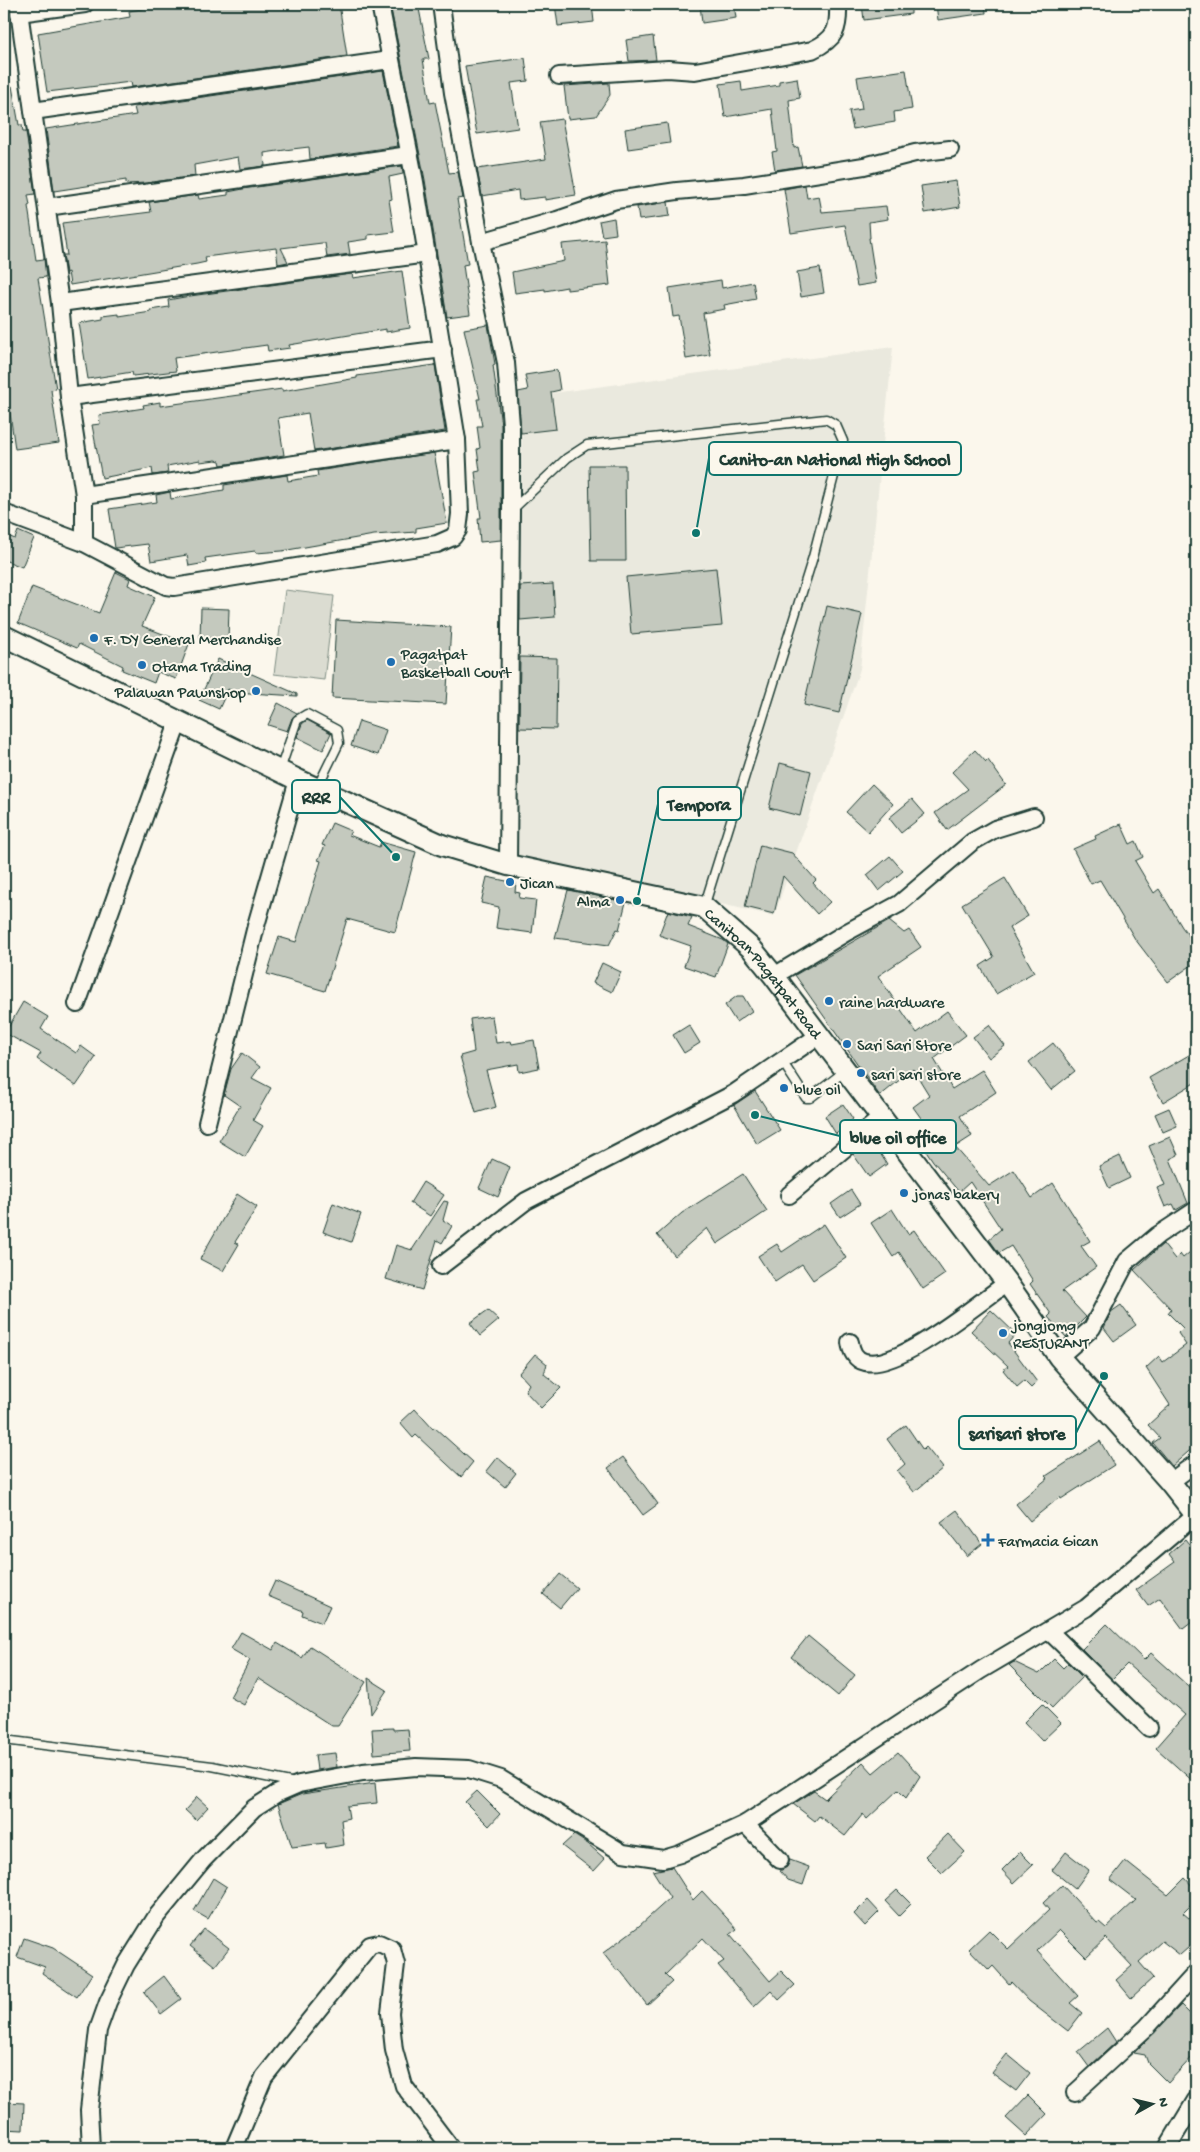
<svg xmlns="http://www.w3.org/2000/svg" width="1200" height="2152" font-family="'Gochi Hand',sans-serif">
<rect width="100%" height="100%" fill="#fbf7ec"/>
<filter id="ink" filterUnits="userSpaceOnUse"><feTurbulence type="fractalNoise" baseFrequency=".02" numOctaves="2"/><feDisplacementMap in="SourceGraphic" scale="10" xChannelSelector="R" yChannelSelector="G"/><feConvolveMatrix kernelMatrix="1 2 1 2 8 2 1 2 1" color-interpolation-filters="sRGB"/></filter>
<g filter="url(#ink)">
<!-- built -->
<polygon fill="#eae9de" points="893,347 860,669 774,916 510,857 523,397"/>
<!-- green -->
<polygon fill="#dbdcd1" stroke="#7d8c82" points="285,590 334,596 324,680 274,674"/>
<!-- building -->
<g fill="#c4c9be" stroke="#1f3d34">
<polygon points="147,4 339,4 347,56 132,87 131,82 47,92 38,33 130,17 129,11 148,8"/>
<polygon points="390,4 418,4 429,59 423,59 430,103 435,102 449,173 458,172 463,198 457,199 468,264 463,265 470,314 447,317 425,180"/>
<polygon points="555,4 592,4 594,22 558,26"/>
<polygon points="700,4 734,4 736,18 702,23"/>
<polygon points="862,4 911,4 911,14 864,20"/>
<polygon points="936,4 985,4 986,13 938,20"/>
<polygon points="653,36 656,60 629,61 626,40"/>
<polygon points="525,58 528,81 511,83 518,128 477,134 465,66"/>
<polygon points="906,70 912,109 894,112 895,122 853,129 849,111 862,109 857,77"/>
<polygon points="383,71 398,146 310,159 309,147 292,149 264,153 265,166 240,169 238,157 194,165 195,176 146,183 126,184 126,180 54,191 46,129 136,115 134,107"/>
<polygon points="797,78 800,98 789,100 794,148 798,147 802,166 775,170 772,152 777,151 772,109 725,117 720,84 741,81 742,91 779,85 779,81"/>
<polygon points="609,83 610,95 596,116 568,119 564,86"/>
<polygon points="12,86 19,125 22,125 23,132 26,132 35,194 28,195 30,205 28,206 36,260 44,259 46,277 38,278 56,389 51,390 59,443 15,449 9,406 4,407 4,87"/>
<polygon points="562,119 576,195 545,200 545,197 519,200 518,190 482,196 477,169 546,159 540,122"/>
<polygon points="667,123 670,143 628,149 625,129"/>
<polygon points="402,166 403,174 389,177 392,199 389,200 394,232 368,235 368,239 348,242 350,254 327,257 325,243 322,243 281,248 288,262 278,264 276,248 205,257 206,262 197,264 70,285 68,272 66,273 63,255 67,255 62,223 151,212 149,202 198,195 199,199 228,195 228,192 243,189"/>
<polygon points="956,181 960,207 925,213 921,186"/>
<polygon points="805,185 807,198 819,196 822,212 886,206 888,219 869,222 870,238 869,238 876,283 857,286 845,225 791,233 784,189"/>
<polygon points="668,202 670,216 639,220 637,207"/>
<polygon points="614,218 616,234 602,236 599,221"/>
<polygon points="605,240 610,285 567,290 567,287 545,291 545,289 515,293 512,272 564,261 562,244"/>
<polygon points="820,268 824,293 801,297 797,272"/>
<polygon points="402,271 410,328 386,332 386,329 289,345 290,348 268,351 267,345 174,358 176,371 133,376 132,372 88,379 79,323 103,319 103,316 119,314 119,317 151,312 150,310 169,307 168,300 190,296 352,274 353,278"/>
<polygon points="721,280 722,288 753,282 756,299 724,305 725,309 703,313 710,355 686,359 679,316 673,317 669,288"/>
<polygon points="488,325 495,364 493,365 501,425 501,540 480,542 478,518 481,518 475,472 480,471 477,449 480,448 477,426 482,426 477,399 480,399 464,329"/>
<polygon points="435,365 445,431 314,451 308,413 278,418 284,455 221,465 220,461 216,460 200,462 200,460 167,466 168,473 153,475 152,468 102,478 92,425 100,424 99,415 144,408 143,405 160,402 160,406 282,389 282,391 357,378 357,376"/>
<polygon points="557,370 560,390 551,392 556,429 521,433 518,392 528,390 525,375"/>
<polygon points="434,453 447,523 416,528 416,532 374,535 282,551 256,553 255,551 205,558 206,563 189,566 187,555 151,561 148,544 115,548 109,509 157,502 156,495 170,492 171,499 224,490 224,485 287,475 288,481 318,476 317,471"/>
<polygon points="589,465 625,465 626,561 591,561"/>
<polygon points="18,531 34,538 22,567 4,560 4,547 8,536 15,539"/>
<polygon points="716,568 722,626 631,634 626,577"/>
<polygon points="116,572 130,579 128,585 155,597 142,626 189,644 176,679 158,672 154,683 122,670 123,666 79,644 77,648 18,623 32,587 99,613"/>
<polygon points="553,584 555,617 520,620 520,586"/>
<polygon points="827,606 862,614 839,713 804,705"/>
<polygon points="201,608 229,609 228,639 200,638"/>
<polygon points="336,620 451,627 446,704 332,698"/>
<polygon points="520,657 557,658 556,729 519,728"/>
<polygon points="218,659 297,694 297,696 234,692 228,689 219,709 199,700"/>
<polygon points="278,703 297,713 292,718 287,731 268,725"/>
<polygon points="307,720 331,733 323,750 297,737 302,724"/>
<polygon points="359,721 386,730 378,755 351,746"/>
<polygon points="975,750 986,762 988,760 1006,785 947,830 935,813 968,789 952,772"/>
<polygon points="780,763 811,771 800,816 769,808"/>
<polygon points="872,784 893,804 868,832 846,812"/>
<polygon points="912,799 925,814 901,833 889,818"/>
<polygon points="332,823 351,831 349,835 379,847 381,842 416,852 395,932 347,919 325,991 267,974 279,937 296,942 321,861 318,860 325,846 322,845"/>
<polygon points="1121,824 1130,844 1136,841 1143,857 1135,861 1154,893 1159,889 1182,927 1196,945 1196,962 1168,982 1135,939 1100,880 1091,884 1073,849 1096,839 1095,836"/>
<polygon points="760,845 792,853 816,880 813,883 830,902 817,914 783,876 774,914 745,907"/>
<polygon points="890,856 903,871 879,891 867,875"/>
<polygon points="487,877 516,883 515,892 520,893 519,898 536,900 532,933 496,928 499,907 481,903"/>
<polygon points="1005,878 1028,916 1009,928 1034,972 996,994 980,966 994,957 962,904"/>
<polygon points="568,890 626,902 619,930 617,929 609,945 555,938"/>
<polygon points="668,911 692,917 688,926 723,940 728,944 716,977 684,966 691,946 659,935"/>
<polygon points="889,921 904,933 909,930 921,947 878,976 917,1033 947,1011 966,1035 934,1059 952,1089 982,1070 996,1092 960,1116 972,1136 955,1147 989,1186 1014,1170 1032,1198 1053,1183 1090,1241 1081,1246 1096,1267 1062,1291 1086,1317 1066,1337 1048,1317 1051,1314 1030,1284 1033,1281 1011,1246 999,1253 989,1239 1001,1229 970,1182 959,1192 933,1161 917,1137 929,1129 913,1107 929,1095 913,1069 880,1096 795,975"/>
<polygon points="602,963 621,972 612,992 593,983"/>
<polygon points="737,996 743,996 752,1011 736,1022 725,1005"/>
<polygon points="23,1002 48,1017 41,1029 76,1053 81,1046 96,1057 76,1086 37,1059 41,1053 5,1033"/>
<polygon points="492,1016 496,1043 511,1041 512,1044 534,1040 539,1068 519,1072 518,1064 486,1070 496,1107 476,1113 460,1056 474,1052 470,1019"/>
<polygon points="689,1025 700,1043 684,1053 673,1035"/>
<polygon points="989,1025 1005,1046 989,1058 973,1037"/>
<polygon points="1053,1043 1075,1071 1051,1090 1029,1062"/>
<polygon points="1196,1051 1196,1082 1163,1102 1149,1078"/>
<polygon points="242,1053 260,1067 252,1078 271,1088 253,1120 263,1126 245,1157 219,1141 240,1106 224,1095 231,1069"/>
<polygon points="755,1091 780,1130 757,1144 734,1105"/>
<polygon points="843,1104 853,1119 836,1134 825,1116"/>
<polygon points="1169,1108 1177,1126 1163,1132 1155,1114"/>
<polygon points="1170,1137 1178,1155 1170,1159 1188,1203 1176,1210 1173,1204 1165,1207 1157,1188 1165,1185 1149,1146"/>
<polygon points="871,1139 887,1164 869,1177 853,1154"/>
<polygon points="1120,1156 1130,1178 1109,1188 1099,1166"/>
<polygon points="492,1159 510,1167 498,1197 479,1188"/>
<polygon points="743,1174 767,1211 717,1244 707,1228 675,1256 657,1235 682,1213"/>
<polygon points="423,1182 444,1195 430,1216 410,1203"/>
<polygon points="851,1190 860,1204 840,1217 831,1204"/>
<polygon points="237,1194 257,1207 235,1242 239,1244 223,1271 200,1259"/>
<polygon points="444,1201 448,1202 443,1220 452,1226 442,1243 437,1240 422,1290 386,1279 396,1245 412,1250"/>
<polygon points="333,1203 361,1214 351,1242 323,1232"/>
<polygon points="892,1209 908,1234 914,1230 945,1274 923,1289 899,1252 893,1257 871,1223"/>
<polygon points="824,1224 846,1258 813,1280 802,1264 775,1282 758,1256 777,1244 782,1252"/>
<polygon points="1163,1244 1175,1259 1180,1254 1183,1258 1196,1247 1196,1445 1172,1466 1153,1443 1160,1438 1148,1425 1170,1405 1146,1368 1159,1356 1163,1362 1186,1345 1178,1333 1183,1328 1168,1313 1171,1309 1134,1270"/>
<polygon points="1121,1305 1136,1325 1114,1341 1104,1328 1111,1312"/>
<polygon points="488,1310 499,1320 480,1336 470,1323"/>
<polygon points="991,1310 1016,1334 1008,1343 1037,1382 1031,1388 1024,1381 1017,1387 1003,1370 1008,1366 971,1331"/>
<polygon points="535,1354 547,1364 544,1374 561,1388 541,1408 525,1391 529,1384 519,1373"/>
<polygon points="415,1409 433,1429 434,1427 473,1462 461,1477 416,1435 413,1438 400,1423"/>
<polygon points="906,1425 923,1450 926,1447 943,1468 914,1492 897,1471 905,1464 887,1439"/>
<polygon points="1100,1441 1114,1465 1061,1499 1060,1497 1030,1521 1016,1504 1048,1478 1046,1476"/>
<polygon points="497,1457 516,1473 505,1487 486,1471"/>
<polygon points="623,1457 658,1504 643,1515 608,1468"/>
<polygon points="957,1510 982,1544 967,1556 941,1522"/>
<polygon points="1185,1540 1196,1554 1196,1619 1183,1629 1160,1598 1148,1606 1136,1590 1175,1562 1169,1554"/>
<polygon points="560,1574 577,1588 560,1608 543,1594"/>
<polygon points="275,1581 330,1606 322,1623 302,1615 303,1611 268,1596"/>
<polygon points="1107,1624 1144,1660 1151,1653 1196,1693 1196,1784 1156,1748 1185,1715 1127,1664 1112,1679 1082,1649"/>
<polygon points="241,1632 273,1650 277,1643 302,1658 310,1646 366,1682 338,1726 332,1726 258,1678 244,1705 230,1697 250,1660 231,1649"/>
<polygon points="808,1636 855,1675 838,1696 791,1657"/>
<polygon points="1054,1659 1063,1668 1068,1663 1082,1677 1052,1708 1009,1665 1014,1662 1039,1674"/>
<polygon points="368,1678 387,1690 371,1714"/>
<polygon points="1042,1704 1061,1723 1042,1741 1024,1722"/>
<polygon points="393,1728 393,1730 408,1729 410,1751 374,1754 372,1729"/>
<polygon points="898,1752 920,1776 906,1798 898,1790 867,1819 863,1814 845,1836 819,1816 815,1821 793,1804 814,1791 825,1799 863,1762 873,1773"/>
<polygon points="335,1753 337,1767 317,1770 315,1755"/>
<polygon points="375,1783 377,1803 347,1806 349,1818 341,1820 344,1845 326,1848 325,1843 292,1847 278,1804 302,1794"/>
<polygon points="477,1791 500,1814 489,1826 465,1802"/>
<polygon points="197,1797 208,1807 196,1820 185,1810"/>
<polygon points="948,1834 965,1852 942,1873 925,1856"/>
<polygon points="574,1835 588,1844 605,1859 594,1871 562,1846"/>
<polygon points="1020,1852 1033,1865 1014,1883 1002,1870"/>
<polygon points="1066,1852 1089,1870 1075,1889 1052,1870"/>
<polygon points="790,1860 809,1867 803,1885 788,1880 780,1871 787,1867"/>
<polygon points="1125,1861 1168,1895 1185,1878 1196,1890 1196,1900 1183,1913 1196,1924 1196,1941 1180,1955 1162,1941 1139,1962 1153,1978 1131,1998 1116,1980 1132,1966 1106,1938 1086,1957 1059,1930 1037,1951 1078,1996 1070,2003 1082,2013 1068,2031 1029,2001 1011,1982 1009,1984 993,1966 989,1970 969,1949 989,1930 1008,1949 1049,1910 1043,1903 1062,1885 1097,1923 1099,1922 1106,1928 1136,1900 1110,1880"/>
<polygon points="672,1867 693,1900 702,1891 737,1929 730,1934 770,1981 781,1971 795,1985 779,2000 771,1991 754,2007 718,1965 724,1961 703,1938 665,1975 672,1982 647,2005 619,1969 617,1971 603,1953 639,1926 670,1898 653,1871"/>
<polygon points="213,1878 227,1887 208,1919 194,1911"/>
<polygon points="897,1890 911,1904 899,1916 885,1901"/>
<polygon points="868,1900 879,1912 865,1926 854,1914"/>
<polygon points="204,1929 229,1948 215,1966 190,1946"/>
<polygon points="24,1938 53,1948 92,1974 77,1997 42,1973 45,1967 17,1957"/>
<polygon points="164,1976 181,1999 161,2014 144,1992"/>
<polygon points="1181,2005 1196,2020 1196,2053 1168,2083 1148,2063 1145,2055 1134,2053"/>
<polygon points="1107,2028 1116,2042 1089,2067 1078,2052"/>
<polygon points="1007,2054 1030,2073 1016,2091 992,2073"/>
<polygon points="1028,2095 1047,2114 1026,2136 1006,2118"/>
<polygon points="4,2102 24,2103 23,2130 4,2129"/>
</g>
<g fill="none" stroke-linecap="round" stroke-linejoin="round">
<!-- service casing -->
<g stroke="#1f3d34" stroke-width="11">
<g id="service">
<polyline points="512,510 567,458 587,445 826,419 836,425 843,441 813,557 704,907"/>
<polyline points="280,770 297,720 307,714 337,730 339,743 317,788"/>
<polyline points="782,1061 806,1098 810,1098 845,1071"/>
<polyline points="4,1740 212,1766 295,1783"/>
</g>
</g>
<!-- minor casing -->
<g stroke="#1f3d34" stroke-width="20">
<g id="minor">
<polyline points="18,4 60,303 69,397 84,495 84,543"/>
<polyline points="441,4 453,93 481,242 506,363 511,425 511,511 508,865"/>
<polyline points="19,13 85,4"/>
<path d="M559 76 668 69 695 71 812 50C836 39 839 29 838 4"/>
<polyline points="33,111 390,60"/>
<polyline points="47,207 409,155"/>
<polyline points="481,242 557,220 616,200 677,191 744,185 864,166 915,153 950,149"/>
<polyline points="60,303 427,254"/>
<polyline points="69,397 443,349"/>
<polyline points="84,495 457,440"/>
<polyline points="4,513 84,543 166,586 174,587 437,544 453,537 458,530 460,514 457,440 415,182 380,4"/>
<polyline points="774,976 847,932 899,904 972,842 995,829 1034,817"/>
<polyline points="77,1004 179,720"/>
<polyline points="207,1123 257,922 298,780"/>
<polyline points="789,1195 882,1117"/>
<polyline points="441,1266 526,1201 733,1094 818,1036"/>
<path d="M850 1342C851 1350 855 1360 865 1362 899 1370 978 1303 1007 1283"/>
<polyline points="1059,1357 1092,1328 1127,1261 1158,1235 1196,1210"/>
<polyline points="1170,1482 1196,1463"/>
<polyline points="1049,1631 1149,1728"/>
<polyline points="745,1824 780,1860"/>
<polyline points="1075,2093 1147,2027 1196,1973"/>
<polyline points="91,2148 89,2110 98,2030 108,2002 126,1965 156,1917 203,1860 254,1808 276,1794 299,1784 363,1772 416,1767 469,1769 501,1779 623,1853 663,1859 680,1854 745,1824 981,1670 1086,1608 1196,1515"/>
<polyline points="234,2148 264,2077 370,1945 379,1943 392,1949 396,1964 390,2013 394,2050 404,2086 451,2148"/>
<polyline points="1167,2148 1196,2100"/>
</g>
</g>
<!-- tertiary casing -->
<g stroke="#1f3d34" stroke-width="24">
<g id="tertiary">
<path id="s1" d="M4 636 298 780 442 845 508 865 704 907 752 949 774 976 1007 1283 1059 1357 1170 1482 1196 1515"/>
</g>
</g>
<!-- service -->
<use href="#service" stroke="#fbf7ec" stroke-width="8"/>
<!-- minor -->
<use href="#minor" stroke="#fbf7ec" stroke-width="16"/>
<!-- tertiary -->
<use href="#tertiary" stroke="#fbf7ec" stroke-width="20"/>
</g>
</g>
<!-- markers -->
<g fill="#1f6fb2" stroke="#fbf7ec" stroke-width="2">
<circle cx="94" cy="638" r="5"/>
<circle cx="391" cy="662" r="5"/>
<circle cx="142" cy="665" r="5"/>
<circle cx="256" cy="691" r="5"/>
<circle cx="510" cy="882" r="5"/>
<circle cx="620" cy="900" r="5"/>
<circle cx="829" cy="1001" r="5"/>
<circle cx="847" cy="1044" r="5"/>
<circle cx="861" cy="1073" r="5"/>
<circle cx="784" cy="1088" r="5"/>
<circle cx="904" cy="1193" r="5"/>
<circle cx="1003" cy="1333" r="5"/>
<path d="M985.5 1532.5h5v5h5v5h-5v5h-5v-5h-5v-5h5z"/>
</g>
<g text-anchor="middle" stroke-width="4" stroke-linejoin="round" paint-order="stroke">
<!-- poi labels -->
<g font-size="16" fill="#1f3d34" stroke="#fbf7ec" text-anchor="start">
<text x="104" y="644">F. DY General Merchandise</text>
<text x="401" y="659">Pagatpat<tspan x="401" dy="18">Basketball Court</tspan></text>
<text x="152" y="671">Otama Trading</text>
<text x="246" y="697" text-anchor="end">Palawan Pawnshop</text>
<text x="520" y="888">Jican</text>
<text x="610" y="906" text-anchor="end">Alma</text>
<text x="839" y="1007">raine hardware</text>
<text x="857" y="1050">Sari Sari Store</text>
<text x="871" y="1079">sari sari store</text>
<text x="794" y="1094">blue oil</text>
<text x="914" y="1199">jonas bakery</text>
<text x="1013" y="1330">jongjomg<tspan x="1013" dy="18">RESTURANT</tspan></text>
<text x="998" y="1546">Farmacia Gican</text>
</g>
<!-- street labels -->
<g font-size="16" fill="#1f3d34" stroke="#fbf7ec">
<text dy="6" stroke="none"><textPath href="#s1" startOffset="844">Canitoan-Pagatpat Road</textPath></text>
</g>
</g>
<!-- callouts -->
<path fill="none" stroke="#0f766e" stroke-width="2" d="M696 533L709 458M396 857L340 797M637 901L658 804M755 1115L840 1136M1104 1376L1076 1433"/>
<g fill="#0f766e" stroke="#fbf7ec" stroke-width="2">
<circle cx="696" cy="533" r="5"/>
<circle cx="396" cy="857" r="5"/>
<circle cx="637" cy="901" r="5"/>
<circle cx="755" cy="1115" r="5"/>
<circle cx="1104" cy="1376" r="5"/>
</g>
<g fill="#fbf7ec" stroke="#0f766e" stroke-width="2">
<rect x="709" y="442" width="252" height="33" rx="5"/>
<rect x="292" y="780" width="48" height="33" rx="5"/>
<rect x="658" y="787" width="83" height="33" rx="5"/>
<rect x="840" y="1120" width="116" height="33" rx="5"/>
<rect x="959" y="1416" width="117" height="33" rx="5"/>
</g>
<g font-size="18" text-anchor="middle" font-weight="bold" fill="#1f3d34">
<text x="835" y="465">Canito-an National High School</text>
<text x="316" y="803">RRR</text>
<text x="699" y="810">Tempora</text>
<text x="898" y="1143">blue oil office</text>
<text x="1017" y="1439">sarisari store</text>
</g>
<!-- margin -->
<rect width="1200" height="2152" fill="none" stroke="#fbf7ec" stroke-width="20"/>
<rect x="10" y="10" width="1180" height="2132" fill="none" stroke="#1f3d34" stroke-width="2" filter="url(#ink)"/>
<!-- north arrow -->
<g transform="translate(1152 2104) rotate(82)" stroke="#fbf7ec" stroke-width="4" paint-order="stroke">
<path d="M0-4L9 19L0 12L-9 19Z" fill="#1f3d34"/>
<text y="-8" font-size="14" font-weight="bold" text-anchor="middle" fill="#1f3d34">N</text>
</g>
</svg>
